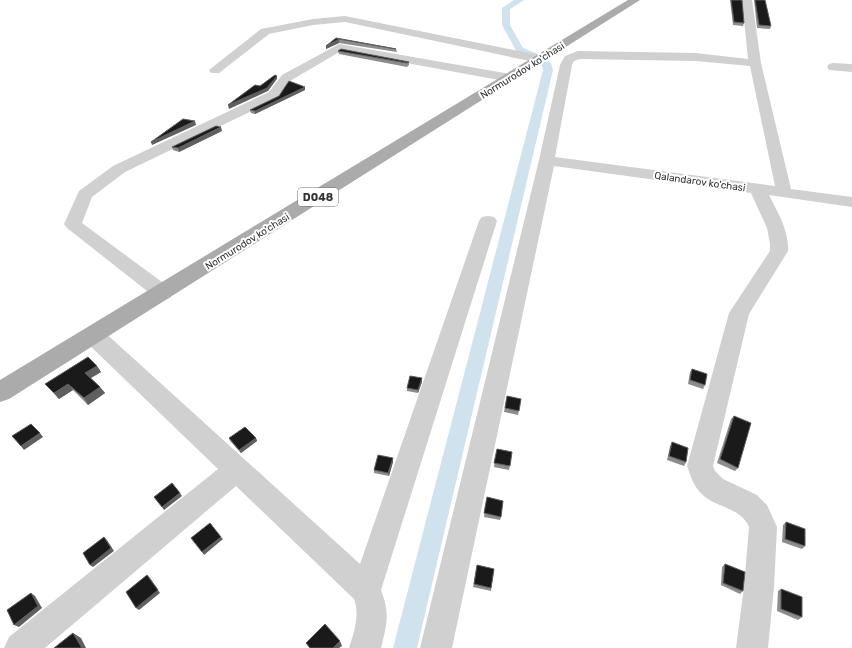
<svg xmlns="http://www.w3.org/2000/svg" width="852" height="648" font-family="Rubik,sans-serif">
<rect width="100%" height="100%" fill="#fff"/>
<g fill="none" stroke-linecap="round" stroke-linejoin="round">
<!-- canal -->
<g fill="#cfe2ee" fill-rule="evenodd">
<polygon points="514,0 524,0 510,9 510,25 523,48 538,54 540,56 538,58 532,58 517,52 502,25 502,8"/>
<polygon points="546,60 551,63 553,70 417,648 393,648 543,70 541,63"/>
</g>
<!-- minor -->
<g fill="#d0d0d0" fill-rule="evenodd">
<path d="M742 0H752L761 63 791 189 852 197V207L769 195C778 213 789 231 788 251L749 314 713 466 715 471 723 479 757 495 767 505 777 527 774 587 768 648H736L744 587 749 527C741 508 718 508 704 496 694 488 691 477 687 466L729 313 770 251V244L767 228 751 193 554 166 452 648H420L539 160 560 65 565 56 578 51 696 53 748 59ZM580 59 696 61 750 66 775 186 555 157 572 65 574 61Z"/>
<polygon points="345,16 539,55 543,56 545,59 543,62 539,63 345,22 313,25 269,34 219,73 211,73 209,70 261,29 313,19"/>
<polygon points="339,44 510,74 514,75 516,78 514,81 510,82 341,51 290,81 279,98 125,172 92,197 82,223 170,288 173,293 170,298 163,300 156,298 67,228 64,224 79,191 113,166 269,92 282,75"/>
<polygon points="833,63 852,64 852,72 829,70 827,67 829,64"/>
<path d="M488 216 494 217 497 221 381 590C390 614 387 624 381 648H349C354 632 360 616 354 599L236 486 45 648H4L9 637 218 469 85 341 82 335 85 329 93 327 101 329 360 564 479 221 482 217Z"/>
</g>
<!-- major -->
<polygon fill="#ababab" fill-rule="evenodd" points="628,0 640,0 9,399 0,402 0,380"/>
</g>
<!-- wall -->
<g fill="#8c8c8c">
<polygon points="730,0 742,0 744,23 743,26 733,25"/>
<polygon points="754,0 765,0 771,26 770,29 757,28"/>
<polygon points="336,38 396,49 397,52 339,43 326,49"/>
<polygon points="338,51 409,62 409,65 407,67 339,54"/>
<polygon points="305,90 255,114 251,113 250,110"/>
<polygon points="222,131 179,152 173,150 172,147"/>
<polygon points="97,366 101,372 91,378 105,393 88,405 73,390 59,399 45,384"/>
<polygon points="692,369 705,385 703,389 688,384 690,372"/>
<polygon points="422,382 418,393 407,391 407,388"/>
<polygon points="507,396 521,399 518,415 504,412"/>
<polygon points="734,416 738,468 735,471 717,463 731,419"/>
<polygon points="229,438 256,438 257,441 241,453 231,442"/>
<polygon points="672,442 686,462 684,466 667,460 670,446"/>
<polygon points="497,449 512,452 509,470 494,467"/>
<polygon points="393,458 393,462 389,476 374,473 374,470"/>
<polygon points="487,497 501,517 500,520 484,517"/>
<polygon points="786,522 805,546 802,549 782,542 783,525"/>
<polygon points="725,564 743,591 740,594 721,585 722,567"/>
<polygon points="477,565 494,569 491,591 473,587"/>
<polygon points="781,589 802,617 798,620 777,611 778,591"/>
</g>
<!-- shaded-wall -->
<g fill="#5f5f5f">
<polygon points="339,39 339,43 326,49 326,46"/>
<polygon points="277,76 277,79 268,91 229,109 228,105"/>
<polygon points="305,87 305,90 255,114 255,111"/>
<polygon points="195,121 196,125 152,145 151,142"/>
<polygon points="221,127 222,131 179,152 178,148"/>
<polygon points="97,366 101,372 89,379 85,373"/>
<polygon points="422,378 422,382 418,393 418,390"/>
<polygon points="68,384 73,390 59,399 54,393"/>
<polygon points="100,387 105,393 88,405 84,398"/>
<polygon points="40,433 43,437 24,450 21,446"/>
<polygon points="256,438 257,441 241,453 239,450"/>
<polygon points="393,458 393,462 389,476 388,473"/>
<polygon points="180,493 182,496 164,510 162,507"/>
<polygon points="104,537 107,540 114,551 93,567 90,565"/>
<polygon points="221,537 223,539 204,555 202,552"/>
<polygon points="147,575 150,578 160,593 139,610 136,608"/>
<polygon points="31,593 35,596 42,608 19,627 14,625"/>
<polygon points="73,633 81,638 86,648 82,648"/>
<polygon points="340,641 342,646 339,648 333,648"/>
</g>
<!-- building -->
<g fill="#1a1a1a" stroke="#5f5f5f">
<polygon points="731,0 742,0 744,23 734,22"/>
<polygon points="755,0 765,0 771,26 759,25"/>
<polygon points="336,38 396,49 339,39 326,46"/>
<polygon points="341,49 409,62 407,63 338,51"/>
<polygon points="275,75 277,76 267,88 228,105 255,85 260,86"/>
<polygon points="289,81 305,87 255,111 250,110 279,96"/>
<polygon points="183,119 195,121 151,142"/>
<polygon points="216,126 221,127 178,148 172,147"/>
<polygon points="88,357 97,366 85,373 100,387 84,398 68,384 54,393 45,384"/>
<polygon points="692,369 707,374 705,385 690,380"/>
<polygon points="410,376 422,378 418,390 407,388"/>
<polygon points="507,396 521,399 519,411 505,408"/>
<polygon points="734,416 751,423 738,468 720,459"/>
<polygon points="31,424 40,433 21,446 12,436"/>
<polygon points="245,427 256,438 239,450 229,438"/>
<polygon points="672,442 688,448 686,462 669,456"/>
<polygon points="497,449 512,452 510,466 494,463"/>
<polygon points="378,455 393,458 388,473 374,470"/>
<polygon points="172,483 180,493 162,507 154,497"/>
<polygon points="487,497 503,501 501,517 484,513"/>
<polygon points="786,522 805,529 805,546 785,539"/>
<polygon points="210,523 221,537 202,552 191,538"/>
<polygon points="104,537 111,548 90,565 83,553"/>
<polygon points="725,564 745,572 743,591 723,583"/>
<polygon points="477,565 494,569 491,588 474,584"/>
<polygon points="147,575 158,590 136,608 126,592"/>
<polygon points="781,589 802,597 802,617 781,609"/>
<polygon points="31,593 38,606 14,625 7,610"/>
<polygon points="325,624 340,641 333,648 310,648 306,643"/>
<polygon points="73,633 82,648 54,648"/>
</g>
<g text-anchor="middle" stroke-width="4" stroke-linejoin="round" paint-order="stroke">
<!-- far-street labels -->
<g font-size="10" fill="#333" stroke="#fff">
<text transform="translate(522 70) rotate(-32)" y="4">Normurodov ko'chasi</text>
<text transform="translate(700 181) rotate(8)" y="4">Qalandarov ko'chasi</text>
<text transform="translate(247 241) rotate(-32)" y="4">Normurodov ko'chasi</text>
</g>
<!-- shield labels -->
<rect fill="#fff" stroke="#707070" stroke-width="1" x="298" y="188" width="40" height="18" rx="3"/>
<g font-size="11" font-weight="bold" fill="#333">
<text x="318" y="201">D048</text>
</g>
</g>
</svg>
